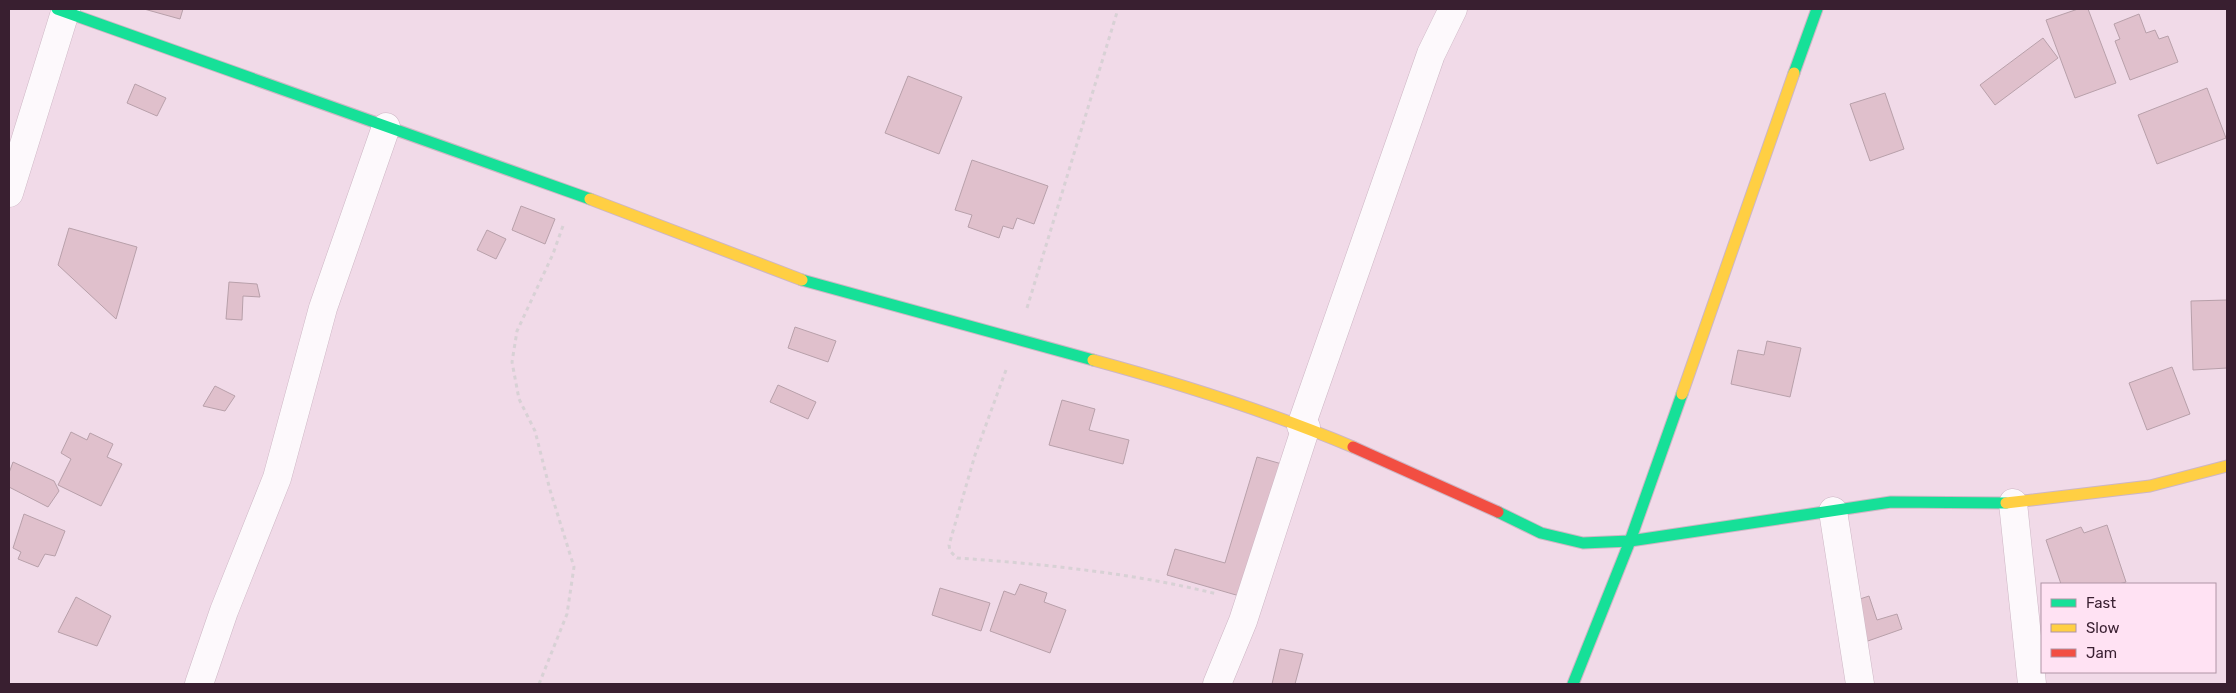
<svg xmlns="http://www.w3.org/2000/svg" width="2236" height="693" font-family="Rubik,sans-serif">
<rect width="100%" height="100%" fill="#f1dae8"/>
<!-- building -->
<g fill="#e0c0cc" stroke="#b8a0aa">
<polygon points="144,9 183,9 180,19"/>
<polygon points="2078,9 2088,9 2116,83 2075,98 2046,20"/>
<polygon points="2139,14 2146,33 2155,30 2159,39 2168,36 2178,62 2130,80 2115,41 2120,39 2114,24"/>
<polygon points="2043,38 2058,58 1995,105 1980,85"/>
<polygon points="908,76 962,97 939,154 885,133"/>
<polygon points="135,84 166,98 157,116 127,103"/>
<polygon points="2207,88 2226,138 2157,164 2138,115"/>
<polygon points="1885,93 1904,149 1870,161 1850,104"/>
<polygon points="972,160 1048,186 1034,224 1017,218 1013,229 1003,226 999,238 968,227 972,215 955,210"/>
<polygon points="521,206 555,219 545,244 512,230"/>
<polygon points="69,228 137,247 116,319 58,265"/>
<polygon points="487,230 506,239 496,259 477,250"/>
<polygon points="229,282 257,284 260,297 243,296 242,320 226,319"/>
<polygon points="2227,300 2227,368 2193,370 2191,301"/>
<polygon points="795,327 836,341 828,362 788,348"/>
<polygon points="1767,341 1801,348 1790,397 1731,384 1738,350 1764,355"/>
<polygon points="2172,367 2190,414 2147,430 2129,383"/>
<polygon points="778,385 816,402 808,419 770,402"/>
<polygon points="215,386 235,396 225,411 203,406"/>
<polygon points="1062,400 1095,409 1089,430 1129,440 1123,464 1049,445"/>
<polygon points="71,432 87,440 90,433 113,444 107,457 122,464 101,506 58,485 71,459 61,453"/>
<polygon points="1257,457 1282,464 1243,597 1167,575 1175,549 1225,563"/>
<polygon points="13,462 54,481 59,491 48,507 9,487 9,473"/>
<polygon points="24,514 65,531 55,556 45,554 38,567 18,559 21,552 13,548"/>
<polygon points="2107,525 2126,582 2119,584 2061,584 2046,540 2081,527 2084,533"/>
<polygon points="1020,584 1047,593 1044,602 1066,610 1050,653 990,631 1004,591 1015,595"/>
<polygon points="940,588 990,603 981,631 932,615"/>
<polygon points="1869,596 1877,620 1897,614 1902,629 1865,642 1851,602"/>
<polygon points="76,597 111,616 97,646 58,632"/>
<polygon points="1280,649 1303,654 1295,684 1272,684"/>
</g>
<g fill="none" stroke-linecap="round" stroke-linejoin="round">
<!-- street casing -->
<g stroke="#cdb6c4" stroke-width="29">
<g id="street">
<polyline points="9,193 66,9"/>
<polyline points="1301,426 1431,54 1453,9"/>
<polyline points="2013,503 2032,684"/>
<polyline points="1833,511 1860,684"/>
<polyline points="199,684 224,611 277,478 323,308 386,127"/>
<polyline points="1217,684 1243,621 1306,427"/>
</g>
</g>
<!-- fast casing -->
<g stroke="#cdb6c4" stroke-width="13">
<g id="fast">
<polyline points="57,9 590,199"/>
<polyline points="1794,73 1817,9"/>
<polyline points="802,280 1093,360"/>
<polyline points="1498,512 1541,533 1583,543 1630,541 1891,502 2006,503"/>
<polyline points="1573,684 1630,541 1682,394"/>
</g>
</g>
<!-- slow casing -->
<g stroke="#cdb6c4" stroke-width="13">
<g id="slow">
<polyline points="590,199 802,280"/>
<path d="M1093 360C1181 384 1268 411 1353 447"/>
<polyline points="1682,394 1794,73"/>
<polyline points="2006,503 2150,486 2227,466"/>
</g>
</g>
<!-- jam casing -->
<g stroke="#cdb6c4" stroke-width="13">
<polyline id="jam" points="1353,447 1498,512"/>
</g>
<!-- path -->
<g stroke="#d8d1d5" stroke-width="3" stroke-dasharray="4 4" stroke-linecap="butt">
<polyline points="1027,308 1118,9"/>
<path d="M1006 370 975 455 949 545 950 551 957 558C1044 564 1133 573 1217 594"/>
<polyline points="539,684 567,614 574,567 550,490 535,431 519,399 512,362 517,331 553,254 564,223"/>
</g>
<!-- street -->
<use href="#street" stroke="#fdf9fc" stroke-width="28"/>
<!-- fast -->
<use href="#fast" stroke="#16e098" stroke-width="11"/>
<!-- slow -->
<use href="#slow" stroke="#ffcf43" stroke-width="11"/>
<!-- jam -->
<use href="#jam" stroke="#f24e42" stroke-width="11"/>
</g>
<!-- border -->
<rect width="2236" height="693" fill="none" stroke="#391f30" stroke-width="20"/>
<!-- legend -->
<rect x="2041" y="583" width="175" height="90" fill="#ffe2f3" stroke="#b094a5"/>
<rect x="2051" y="599" width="25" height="8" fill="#16e098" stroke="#b094a5"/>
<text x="2086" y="608" font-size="15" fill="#391f30">Fast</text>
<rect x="2051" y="624" width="25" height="8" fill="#ffcf43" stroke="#b094a5"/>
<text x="2086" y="633" font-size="15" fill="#391f30">Slow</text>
<rect x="2051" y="649" width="25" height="8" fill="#f24e42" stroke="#b094a5"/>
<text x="2086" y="658" font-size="15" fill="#391f30">Jam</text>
</svg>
